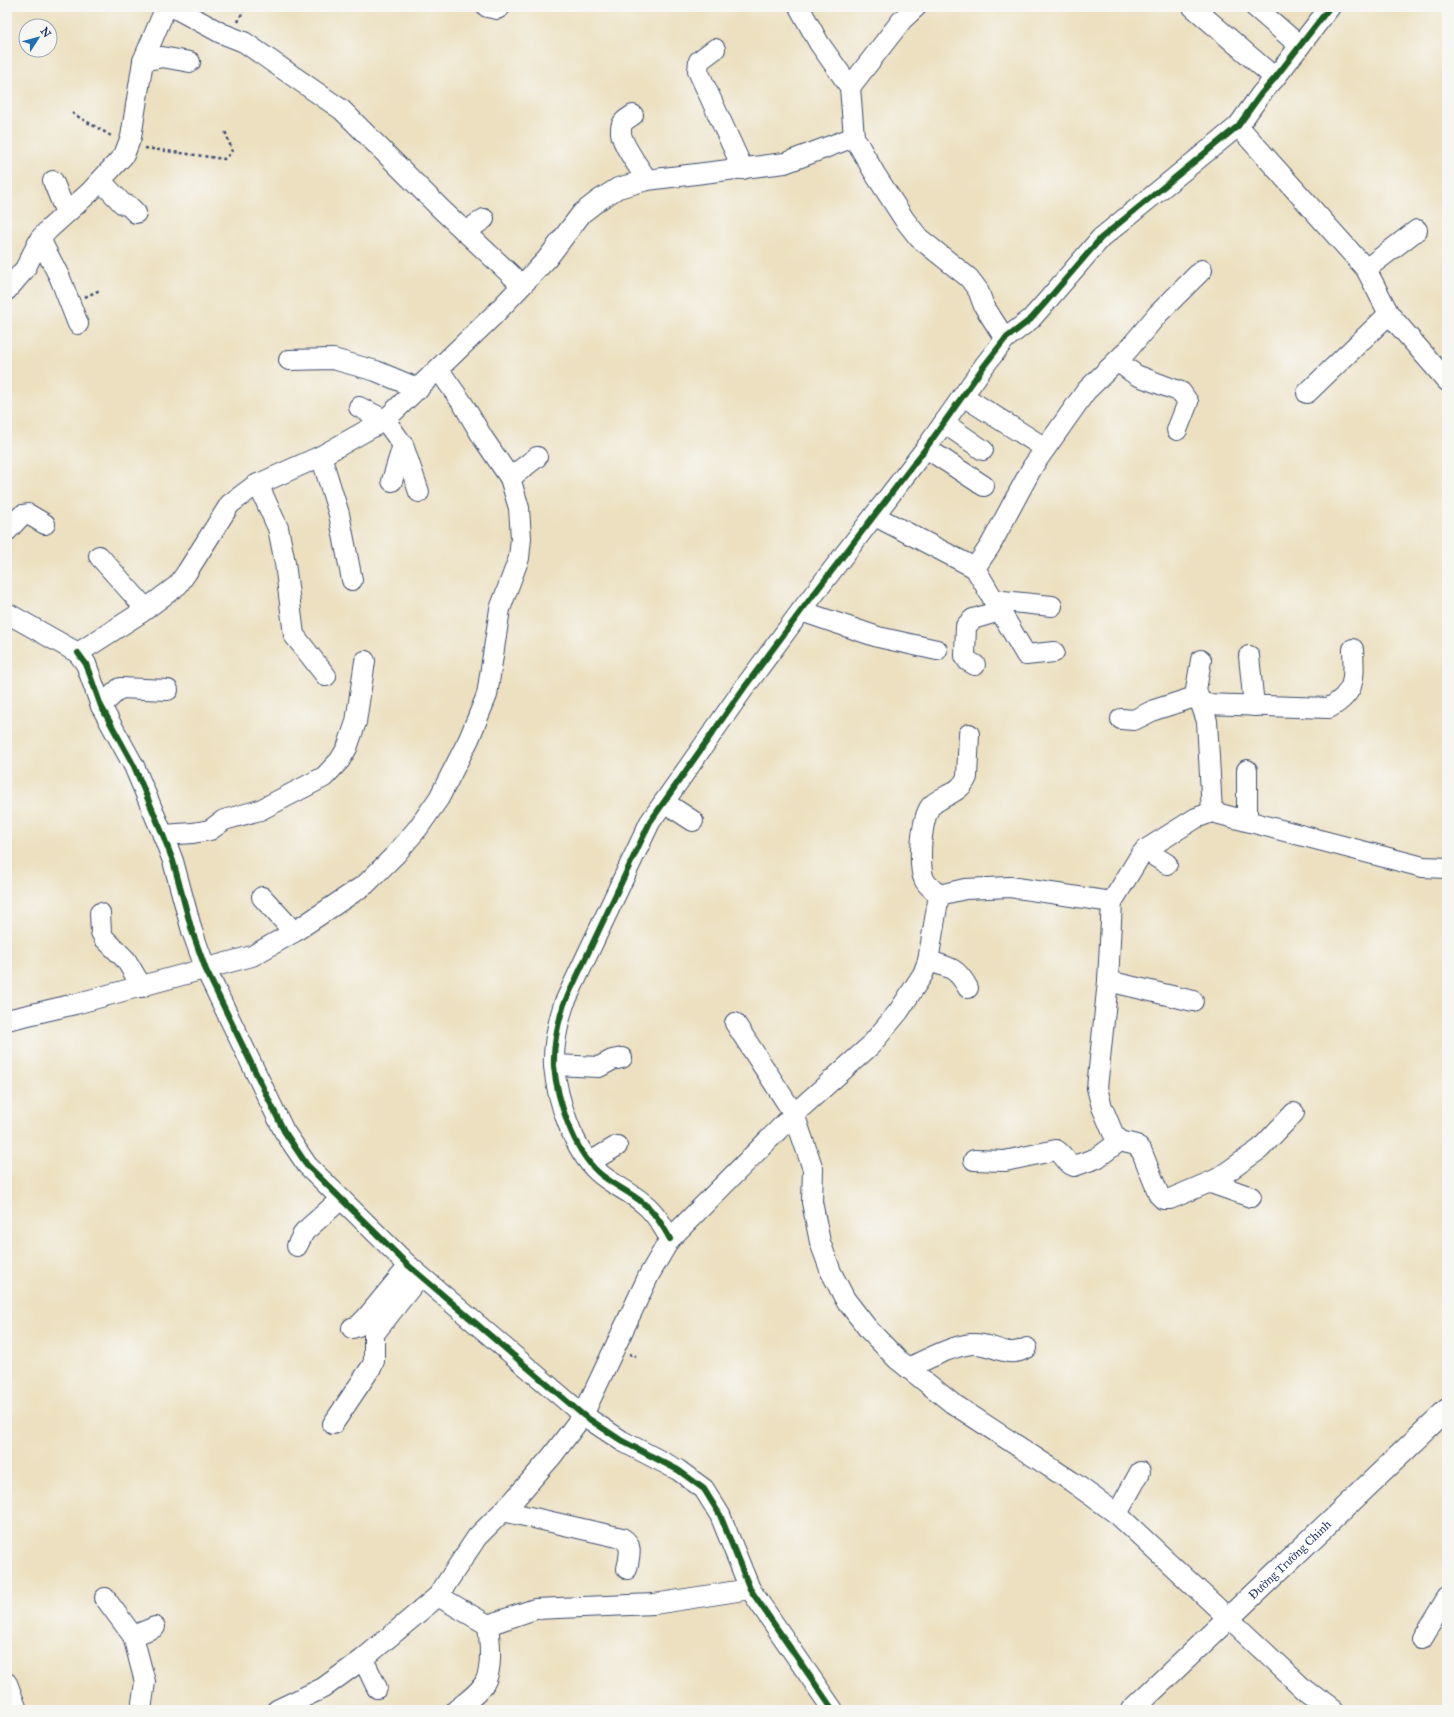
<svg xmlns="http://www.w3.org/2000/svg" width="1454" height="1717" font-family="'IM FELL Great Primer',serif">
<rect width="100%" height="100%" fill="#f6f6f2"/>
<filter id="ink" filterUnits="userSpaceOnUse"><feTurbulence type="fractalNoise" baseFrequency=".025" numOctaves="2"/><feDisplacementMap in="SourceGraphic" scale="8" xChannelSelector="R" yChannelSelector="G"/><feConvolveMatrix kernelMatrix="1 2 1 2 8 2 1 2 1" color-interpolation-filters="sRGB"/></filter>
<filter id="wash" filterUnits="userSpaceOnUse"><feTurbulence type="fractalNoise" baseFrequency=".012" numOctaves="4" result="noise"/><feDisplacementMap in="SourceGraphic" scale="16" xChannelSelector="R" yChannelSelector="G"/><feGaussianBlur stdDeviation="0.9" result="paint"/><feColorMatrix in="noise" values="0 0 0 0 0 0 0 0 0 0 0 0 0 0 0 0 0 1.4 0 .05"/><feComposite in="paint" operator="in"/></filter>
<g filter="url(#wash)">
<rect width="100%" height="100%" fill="#ece0c0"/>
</g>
<g filter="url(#ink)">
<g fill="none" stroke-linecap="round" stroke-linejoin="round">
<!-- minor casing -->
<g stroke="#3a4a6d" stroke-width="22">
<g id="minor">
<polyline points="173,7 221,33 244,42 342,110 442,210 522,285"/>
<polyline points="487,7 497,9 500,7"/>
<polyline points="799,7 819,43 850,87 854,137 875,174 904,219 919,238 969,278 978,290 984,306 1005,339"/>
<polyline points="1193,7 1275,78"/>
<polyline points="1255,7 1300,46"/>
<polyline points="715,49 699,61 698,71 743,169"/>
<polyline points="143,61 162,57 190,62"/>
<polyline points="850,87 902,20 916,7"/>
<path d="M633 115C627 119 621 122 621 129 619 142 640 168 647 180"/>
<polyline points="1238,126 1366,269 1389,314 1447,381"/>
<polyline points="53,181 66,213"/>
<polyline points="101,181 123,204 129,206 136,213"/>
<polyline points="465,232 484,219"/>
<polyline points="40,239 60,278 78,324"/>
<polyline points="1366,269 1417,230"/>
<polyline points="7,290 25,269 40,239 49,229 90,192 124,155 131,137 143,61 166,7"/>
<polyline points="289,360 333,359 376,371 419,389"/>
<polyline points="1117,361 1136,375 1181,392 1188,402 1177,430"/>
<polyline points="1307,393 1389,314"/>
<polyline points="963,396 1045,448"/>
<polyline points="359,407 385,420 403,445 419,492"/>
<polyline points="944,423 983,450"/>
<polyline points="926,448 984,486"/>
<polyline points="321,456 339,514 352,580"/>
<polyline points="510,478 537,457"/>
<polyline points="392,481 403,445"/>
<polyline points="258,484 278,528 285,563 294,635 326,676"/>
<polyline points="875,516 975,568 1026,655 1054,652"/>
<polyline points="7,531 22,515 28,514 45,524"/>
<polyline points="99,556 146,609"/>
<polyline points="975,568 990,546 1033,466 1086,391 1126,352 1158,314 1202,270"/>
<polyline points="993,600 1052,606"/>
<polyline points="801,611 878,637 937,650"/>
<polyline points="7,613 78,653 142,612 178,585 187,572 230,504 254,486 321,456 385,420 495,314 547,259 582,213 599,200 618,188 647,180 785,163 854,137"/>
<polyline points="78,653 86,664 101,706 134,766 163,835 173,861 192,931 206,970 284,1131 307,1165 409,1266 583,1415 622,1441 678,1470 704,1489 720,1515 750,1589 833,1710"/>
<polyline points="1249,656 1254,706"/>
<polyline points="1201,660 1196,690 1207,721 1212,812"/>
<polyline points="975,665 968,661 965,656 966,626 973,619 1000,611"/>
<path d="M1202 704 1329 708C1357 692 1354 678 1353 649"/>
<polyline points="101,706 120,688 168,690"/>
<polyline points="1121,719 1134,720 1154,710 1198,696"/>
<polyline points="664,802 693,821"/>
<polyline points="1247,821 1247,770"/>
<polyline points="163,835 193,833 210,830 224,820 260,810 324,777 340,760 347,748 356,722 365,661"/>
<polyline points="1145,850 1167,864"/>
<path d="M939 895C934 890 926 885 924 879 918 866 921 814 932 805 943 795 961 793 967 777L969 734"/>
<polyline points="262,897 294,932"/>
<polyline points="100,913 101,932 104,938 126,960 142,987"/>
<path d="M928 961C950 967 957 968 968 988"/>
<polyline points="1108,981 1193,1001"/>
<polyline points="7,1020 75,1004 252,956 294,932 366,884 396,854 418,828 439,798 469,739 487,695 500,609 519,558 521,538 519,508 510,478 483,438 463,404 439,370"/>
<polyline points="735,1023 794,1114 813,1169 812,1202 820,1242 831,1272 845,1299 869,1330 898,1360 952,1403 1071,1481 1117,1514 1305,1690 1332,1710"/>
<polyline points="554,1065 599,1067 612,1060 622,1058"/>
<polyline points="1294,1113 1260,1149 1217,1179 1170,1199 1163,1199 1159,1195 1142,1152 1136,1145 1120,1141 1113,1133 1102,1107 1097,1088 1108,981 1112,902 1140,856 1145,850 1196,818 1212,812 1423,867 1447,868"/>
<path d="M974 1160 1005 1161 1056 1150C1064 1154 1066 1164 1074 1166L1097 1158 1120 1141"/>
<polyline points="590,1162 617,1146"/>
<polyline points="1211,1183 1251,1197"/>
<path d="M670 1239C663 1226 655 1212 643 1203 629 1191 611 1184 598 1172 573 1149 557 1099 554 1066 553 1045 558 1023 564 1004L650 822 744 688 801 611 926 448 984 366 1005 339 1031 319 1046 302 1101 238 1238 126 1261 94 1275 78 1330 7"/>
<polyline points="297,1246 304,1232 341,1199"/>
<polyline points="352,1328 358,1326 366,1318 409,1266"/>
<path d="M908 1368C928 1359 949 1347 971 1344 994 1342 1005 1360 1027 1348"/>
<polyline points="333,1424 372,1366 374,1361 374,1334 420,1276"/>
<path d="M503 1511 622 1538C634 1545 629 1557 627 1569"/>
<polyline points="1117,1514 1140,1472"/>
<polyline points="438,1596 488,1625 535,1609 654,1604 750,1589"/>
<polyline points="105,1598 133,1636 145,1682 141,1710"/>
<polyline points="133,1636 155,1627"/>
<polyline points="1422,1639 1447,1598"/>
<polyline points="363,1659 377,1688"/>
<polyline points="7,1683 17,1710"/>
<polyline points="277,1710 323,1688 363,1659 438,1596 477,1537 514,1500 552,1456 583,1415 649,1275 670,1239 794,1114 870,1046 899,1011 923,974 928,961 939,895 965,889 1010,887 1112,902"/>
<path d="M456 1710C466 1702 477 1695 484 1684 493 1670 490 1642 488 1625"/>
</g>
</g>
<!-- major casing -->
<g stroke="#3a4a6d" stroke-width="24">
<g id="major">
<path id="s1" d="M1132 1710 1447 1410"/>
</g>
</g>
<!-- path -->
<g stroke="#3a4a6d" stroke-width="2.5" stroke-dasharray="3 3" stroke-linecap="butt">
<polyline points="238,22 245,7"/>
<polyline points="72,113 113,137"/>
<polyline points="145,148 224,159 229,155 232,150 225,131"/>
<polyline points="85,297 100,290"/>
<polyline points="629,1354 636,1356"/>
</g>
<!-- minor -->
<use href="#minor" stroke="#fff" stroke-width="20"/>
<!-- major -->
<use href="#major" stroke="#fff" stroke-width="22"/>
<!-- cycleway casing -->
<g stroke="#f6f6f2" stroke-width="8">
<g id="cycleway">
<polyline points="78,653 86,664 101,706 134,766 163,835 173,861 192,931 206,970 284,1131 307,1165 409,1266 583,1415 622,1441 678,1470 704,1489 720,1515 750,1589 833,1710"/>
<path d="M670 1239C663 1226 655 1212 643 1203 629 1191 611 1184 598 1172 573 1149 557 1099 554 1066 553 1045 558 1023 564 1004L650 822 744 688 801 611 926 448 984 366 1005 339 1031 319 1046 302 1101 238 1238 126 1261 94 1275 78 1330 7"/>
</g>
</g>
<!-- cycleway -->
<use href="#cycleway" stroke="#1b5e20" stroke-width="6"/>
</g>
</g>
<g text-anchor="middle" stroke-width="4" stroke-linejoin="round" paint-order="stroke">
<!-- street labels -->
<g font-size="12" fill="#1b2f5e" stroke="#f6f6f2">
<text dy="4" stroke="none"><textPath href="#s1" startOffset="218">Đường Trường Chinh</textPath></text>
</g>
</g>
<!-- margin -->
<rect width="1454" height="1717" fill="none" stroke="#f6f6f2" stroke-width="24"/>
<!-- north arrow -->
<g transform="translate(38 38) rotate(54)"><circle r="19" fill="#f6f6f2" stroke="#9ea6b7"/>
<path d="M0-3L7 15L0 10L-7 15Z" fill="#1f6fb2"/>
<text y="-6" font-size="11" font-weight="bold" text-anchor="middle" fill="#1b2f5e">N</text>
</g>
</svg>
